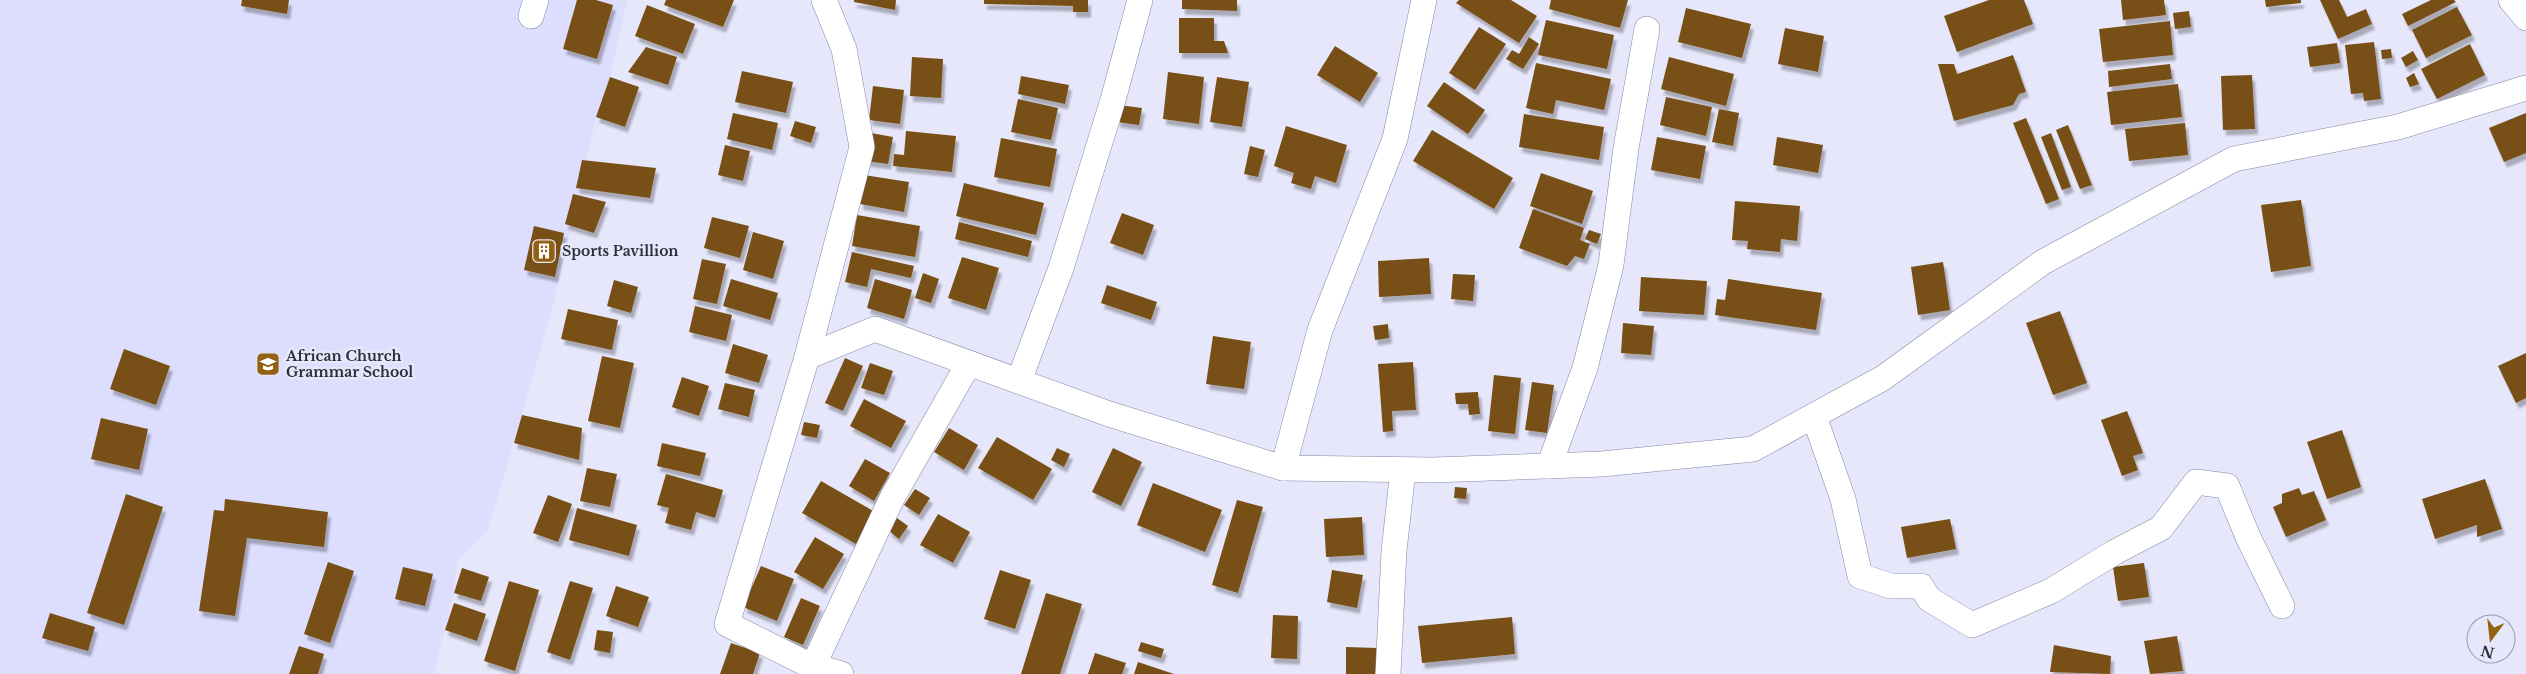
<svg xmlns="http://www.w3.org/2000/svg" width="2526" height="674" font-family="'Libre Baskerville',serif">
<defs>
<filter id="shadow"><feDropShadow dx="3" dy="5.5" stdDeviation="1" flood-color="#0004"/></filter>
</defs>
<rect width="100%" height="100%" fill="#e6e7fb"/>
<!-- built -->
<polygon fill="#dddefe" points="0,0 627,0 610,77 596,117 551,314 488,530 457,560 454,593 434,674 0,674"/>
<!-- building -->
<g fill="#785013" filter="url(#shadow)">
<polygon points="242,0 289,0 287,14 241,6"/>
<polygon points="577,0 596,0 613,5 597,59 563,49"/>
<polygon points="666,0 734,0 723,27 664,5"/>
<polygon points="854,0 896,0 895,10 854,2"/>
<polygon points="984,0 1088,0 1088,12 1073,12 1073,6 984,4"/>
<polygon points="1182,0 1237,0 1237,11 1182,9"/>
<polygon points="1459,0 1511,0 1537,16 1519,43 1456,3"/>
<polygon points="1551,0 1628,0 1620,28 1549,9"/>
<polygon points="1989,0 2024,0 2033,24 1957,52 1944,16"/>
<polygon points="2121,0 2164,0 2166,15 2123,20"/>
<polygon points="2265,0 2301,0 2301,3 2266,7"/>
<polygon points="2320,0 2339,0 2347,17 2366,9 2372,24 2338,39"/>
<polygon points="2431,0 2454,0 2456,2 2408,26 2402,14"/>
<polygon points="647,5 695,24 683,54 635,36"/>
<polygon points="2457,7 2472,35 2426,58 2412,30"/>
<polygon points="1686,8 1751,24 1742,58 1678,42"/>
<polygon points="2189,11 2191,27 2175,29 2173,13"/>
<polygon points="1179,18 1214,18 1214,41 1224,41 1228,53 1179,53"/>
<polygon points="1546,20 1614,35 1607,69 1538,55"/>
<polygon points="2170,21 2173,55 2103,62 2099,29"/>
<polygon points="1479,27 1506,44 1475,90 1449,73"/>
<polygon points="1785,28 1824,36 1818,72 1778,64"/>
<polygon points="1529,37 1539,44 1523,69 1506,59 1512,50 1519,54"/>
<polygon points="2374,42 2381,99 2364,101 2363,93 2351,94 2345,45"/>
<polygon points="2337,43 2340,63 2310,67 2307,47"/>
<polygon points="2470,44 2485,75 2437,99 2421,69"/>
<polygon points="1335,46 1378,73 1360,102 1317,75"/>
<polygon points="646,47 677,57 668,85 628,72"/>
<polygon points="2391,49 2392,58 2382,59 2381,50"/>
<polygon points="2413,51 2418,60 2406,67 2401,58"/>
<polygon points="2013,55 2026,92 2019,94 2013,105 1954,121 1938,64 1954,64 1957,74"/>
<polygon points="912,57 943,59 941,98 910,96"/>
<polygon points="1669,57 1734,74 1726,106 1661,89"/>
<polygon points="1536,63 1611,79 1604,110 1556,100 1553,114 1526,108"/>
<polygon points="2170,64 2172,79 2109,87 2108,71"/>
<polygon points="742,71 793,82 786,113 735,102"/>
<polygon points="1168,72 1204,77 1199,124 1163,119"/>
<polygon points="2414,73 2419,84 2410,87 2406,78"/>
<polygon points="2252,75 2255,129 2223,130 2221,76"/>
<polygon points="1021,76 1069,85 1065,104 1018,94"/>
<polygon points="610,77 639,87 625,127 596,117"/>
<polygon points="1217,77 1249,82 1242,127 1210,122"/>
<polygon points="1444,82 1485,110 1468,134 1427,106"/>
<polygon points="2178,84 2182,117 2111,125 2107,92"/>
<polygon points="873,86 904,90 900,124 869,120"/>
<polygon points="1666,97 1712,107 1706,136 1660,125"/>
<polygon points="1018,99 1058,108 1051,140 1011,132"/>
<polygon points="1119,105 1142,108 1139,125 1117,122"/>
<polygon points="1719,109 1739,113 1733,146 1712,142"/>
<polygon points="733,113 778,123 772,150 727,139"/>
<polygon points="2526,113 2526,153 2504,162 2489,128"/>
<polygon points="1524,114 1604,127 1599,160 1519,147"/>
<polygon points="2026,118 2059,199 2046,204 2013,123"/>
<polygon points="795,121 816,127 811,143 790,136"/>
<polygon points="2185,123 2188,155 2129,161 2125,129"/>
<polygon points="2068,125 2092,185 2080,189 2056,130"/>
<polygon points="1286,126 1347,145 1336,183 1315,176 1311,189 1291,183 1294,173 1274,166"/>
<polygon points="1432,130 1513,178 1494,209 1413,161"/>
<polygon points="906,131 956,136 952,172 893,166 894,154 904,155"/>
<polygon points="871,133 893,137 888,164 866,161"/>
<polygon points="2051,133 2071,187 2062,190 2041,137"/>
<polygon points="1657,137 1706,146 1700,179 1651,170"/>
<polygon points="1777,137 1823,145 1818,173 1773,165"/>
<polygon points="1001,138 1057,149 1050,187 994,177"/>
<polygon points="725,145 750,151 743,181 718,175"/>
<polygon points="1250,146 1265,150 1258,177 1244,174"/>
<polygon points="582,160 656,168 650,198 576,188"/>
<polygon points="1541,173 1593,191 1582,224 1530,206"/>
<polygon points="864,175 909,182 904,212 860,204"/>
<polygon points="964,183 1044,203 1036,235 956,216"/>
<polygon points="573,194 606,202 594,233 565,224"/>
<polygon points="2301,200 2311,266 2271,272 2261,205"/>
<polygon points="1735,201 1800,206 1797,241 1781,239 1780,252 1747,249 1748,241 1732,240"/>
<polygon points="1533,209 1584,228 1580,240 1590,244 1584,259 1575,256 1567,266 1519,248"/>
<polygon points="1122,213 1154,225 1143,255 1110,243"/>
<polygon points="857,215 920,226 915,257 852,246"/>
<polygon points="712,217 749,226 740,258 704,248"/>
<polygon points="959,222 1032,241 1028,257 955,239"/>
<polygon points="534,226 564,233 555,277 524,270"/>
<polygon points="1589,230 1601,234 1597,244 1585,239"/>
<polygon points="753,232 784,241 773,279 743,270"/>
<polygon points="852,252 914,266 911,278 871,269 867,287 845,282"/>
<polygon points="962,257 999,268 986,310 948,298"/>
<polygon points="1429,258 1431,294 1379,297 1378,261"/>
<polygon points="702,259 726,264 717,304 693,299"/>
<polygon points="1943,262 1950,310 1918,315 1911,267"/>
<polygon points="923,273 939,279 931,303 915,298"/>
<polygon points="1453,274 1475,275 1473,301 1451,299"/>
<polygon points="1641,277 1707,281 1704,315 1639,311"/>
<polygon points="731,279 778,293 770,320 723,306"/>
<polygon points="875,279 912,290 904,319 867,308"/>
<polygon points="1728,279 1822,293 1816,330 1715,315 1717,299 1725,300"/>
<polygon points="614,280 638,287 631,313 607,306"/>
<polygon points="1107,285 1157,302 1151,320 1101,303"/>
<polygon points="695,306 732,315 726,341 689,332"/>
<polygon points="568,309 618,320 612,350 561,339"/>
<polygon points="2060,311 2087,383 2053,395 2026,323"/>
<polygon points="1623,323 1654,326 1651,355 1621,353"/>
<polygon points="1388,324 1389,338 1375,340 1373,326"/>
<polygon points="1213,336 1251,342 1244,389 1206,384"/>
<polygon points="733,344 768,355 759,383 725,373"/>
<polygon points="124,349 170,366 156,405 110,389"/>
<polygon points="2526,353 2526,398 2516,403 2498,366"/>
<polygon points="602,356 634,363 620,428 588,421"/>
<polygon points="845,358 863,366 843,411 825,403"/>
<polygon points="1413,362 1416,410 1392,411 1393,431 1383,432 1378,364"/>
<polygon points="870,363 893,371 884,395 861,388"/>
<polygon points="1494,375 1521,378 1515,434 1488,431"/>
<polygon points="682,377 709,386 699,416 672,407"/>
<polygon points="1532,382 1554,385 1547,433 1525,430"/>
<polygon points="725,383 755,390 749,417 718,409"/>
<polygon points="1478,392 1480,414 1469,415 1468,404 1456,404 1455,393"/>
<polygon points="864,399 906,421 891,448 850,426"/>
<polygon points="2127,411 2143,453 2133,456 2138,470 2122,476 2101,420"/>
<polygon points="522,415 582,428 579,460 514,443"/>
<polygon points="101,418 148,429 139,470 91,459"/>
<polygon points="804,422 820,425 817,438 801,435"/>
<polygon points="949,428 978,445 964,470 934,452"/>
<polygon points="2342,430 2361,487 2327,499 2307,442"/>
<polygon points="997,437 1052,469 1033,500 978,468"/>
<polygon points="662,443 706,453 700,476 657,466"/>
<polygon points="1057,448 1070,454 1064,467 1051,460"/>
<polygon points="1113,448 1142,462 1121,506 1092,492"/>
<polygon points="865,459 890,473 874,501 849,486"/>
<polygon points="587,468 617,474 610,507 580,501"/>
<polygon points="666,474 723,490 715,518 696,512 691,530 665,523 669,508 657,505"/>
<polygon points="2485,479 2502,529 2477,537 2477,525 2435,539 2422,499"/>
<polygon points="821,481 875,512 856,544 802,513"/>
<polygon points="1153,483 1222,510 1205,552 1137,525"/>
<polygon points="1455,487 1467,488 1466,499 1454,498"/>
<polygon points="2299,488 2302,495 2314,491 2326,520 2286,537 2273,507 2282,503 2282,494"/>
<polygon points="915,489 930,498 919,515 904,505"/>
<polygon points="126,494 163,507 124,625 87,613"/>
<polygon points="548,495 572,504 558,542 533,533"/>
<polygon points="225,499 328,512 324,547 247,538 235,616 199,611 214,510 224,511"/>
<polygon points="1237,500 1263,507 1238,593 1212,585"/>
<polygon points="577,508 637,525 629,556 569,540"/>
<polygon points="938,514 970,532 953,563 920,545"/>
<polygon points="1362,517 1364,555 1326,557 1324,519"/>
<polygon points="897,518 908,526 899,539 888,530"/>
<polygon points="1950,519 1956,549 1907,558 1901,527"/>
<polygon points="815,537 844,554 823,589 794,572"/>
<polygon points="328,562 354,571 330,643 304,634"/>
<polygon points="2144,563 2149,597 2118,601 2113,567"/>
<polygon points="761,566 794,579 777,621 743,607"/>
<polygon points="403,567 433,574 425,606 395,599"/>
<polygon points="462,568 489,577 481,601 454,593"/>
<polygon points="1000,570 1031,580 1015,629 984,619"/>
<polygon points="1332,570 1363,575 1357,608 1327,602"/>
<polygon points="509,581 539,590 515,671 484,661"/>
<polygon points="570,581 593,588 570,660 547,652"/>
<polygon points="616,586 649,597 638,627 606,616"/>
<polygon points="1046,593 1082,604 1060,674 1021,674"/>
<polygon points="801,598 820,606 803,645 784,637"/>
<polygon points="454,603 486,614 477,641 445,630"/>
<polygon points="50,613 95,627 88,651 42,638"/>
<polygon points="1273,615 1298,616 1297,659 1271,658"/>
<polygon points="1512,617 1515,654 1422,663 1418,626"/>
<polygon points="597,630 613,632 610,653 594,650"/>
<polygon points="2177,636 2183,671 2150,674 2144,641"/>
<polygon points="1141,642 1164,649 1161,658 1138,651"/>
<polygon points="731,643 760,653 753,674 720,674"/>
<polygon points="2054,645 2111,656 2110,674 2050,672"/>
<polygon points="299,646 324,654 318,674 289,674"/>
<polygon points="1346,647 1377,648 1377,674 1346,674"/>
<polygon points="1095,653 1126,663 1122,674 1088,674"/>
<polygon points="1138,662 1174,674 1134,674"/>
</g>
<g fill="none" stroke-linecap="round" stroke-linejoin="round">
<!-- minor casing -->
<g stroke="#8687a4" stroke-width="26">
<g id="minor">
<polyline points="824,0 844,49 862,147 807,357 875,329 1109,414 1283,468 1433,470 1602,464 1753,449 1883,378 2043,262 2234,159 2398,127 2526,88"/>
<polyline points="2511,0 2526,18"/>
<polyline points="531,16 536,0"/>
<polyline points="807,357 727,624 805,663 841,674"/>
<polyline points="1019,381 1061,268 1113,100 1140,0"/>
<polyline points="1814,416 1843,499 1860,576 1891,586 1921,586 1929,599 1972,625 2051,591 2115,552 2161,528 2196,482 2227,486 2248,537 2282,606"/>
<polyline points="1549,466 1585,368 1611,265 1626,148 1647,29"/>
<polyline points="1283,468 1320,330 1395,139 1424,0"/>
<polyline points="813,666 892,498 969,363"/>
<polyline points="1388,674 1394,551 1403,470"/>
</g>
</g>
<!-- minor -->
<use href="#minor" stroke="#fff" stroke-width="25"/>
</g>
<!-- icons -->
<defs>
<g id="building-square" transform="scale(1.25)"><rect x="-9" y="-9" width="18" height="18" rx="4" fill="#936112" stroke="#e6e7fb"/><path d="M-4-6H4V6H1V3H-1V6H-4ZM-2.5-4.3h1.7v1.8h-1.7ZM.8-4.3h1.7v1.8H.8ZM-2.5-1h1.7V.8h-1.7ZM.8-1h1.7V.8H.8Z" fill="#fff"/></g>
<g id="school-square" transform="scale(1.25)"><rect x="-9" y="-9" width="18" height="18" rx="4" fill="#936112" stroke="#e6e7fb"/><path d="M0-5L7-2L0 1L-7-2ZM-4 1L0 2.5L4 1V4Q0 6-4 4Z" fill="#fff"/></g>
</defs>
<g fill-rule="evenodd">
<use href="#building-square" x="544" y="251"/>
<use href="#school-square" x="268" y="364"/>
</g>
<g text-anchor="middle" stroke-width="5" stroke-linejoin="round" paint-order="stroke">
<!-- poi labels -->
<g font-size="14" font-weight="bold" fill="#2e2e3a" stroke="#e6e7fb" text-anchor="start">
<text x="562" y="256">Sports Pavillion</text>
<text x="286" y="361">African Church<tspan x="286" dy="16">Grammar School</tspan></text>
</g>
</g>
<!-- north arrow -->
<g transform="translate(2491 639) rotate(195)"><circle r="24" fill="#e6e7fb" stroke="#9c9dae"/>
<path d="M0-4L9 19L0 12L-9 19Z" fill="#936112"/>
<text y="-8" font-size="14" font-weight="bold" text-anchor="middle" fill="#2e2e3a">N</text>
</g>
</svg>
